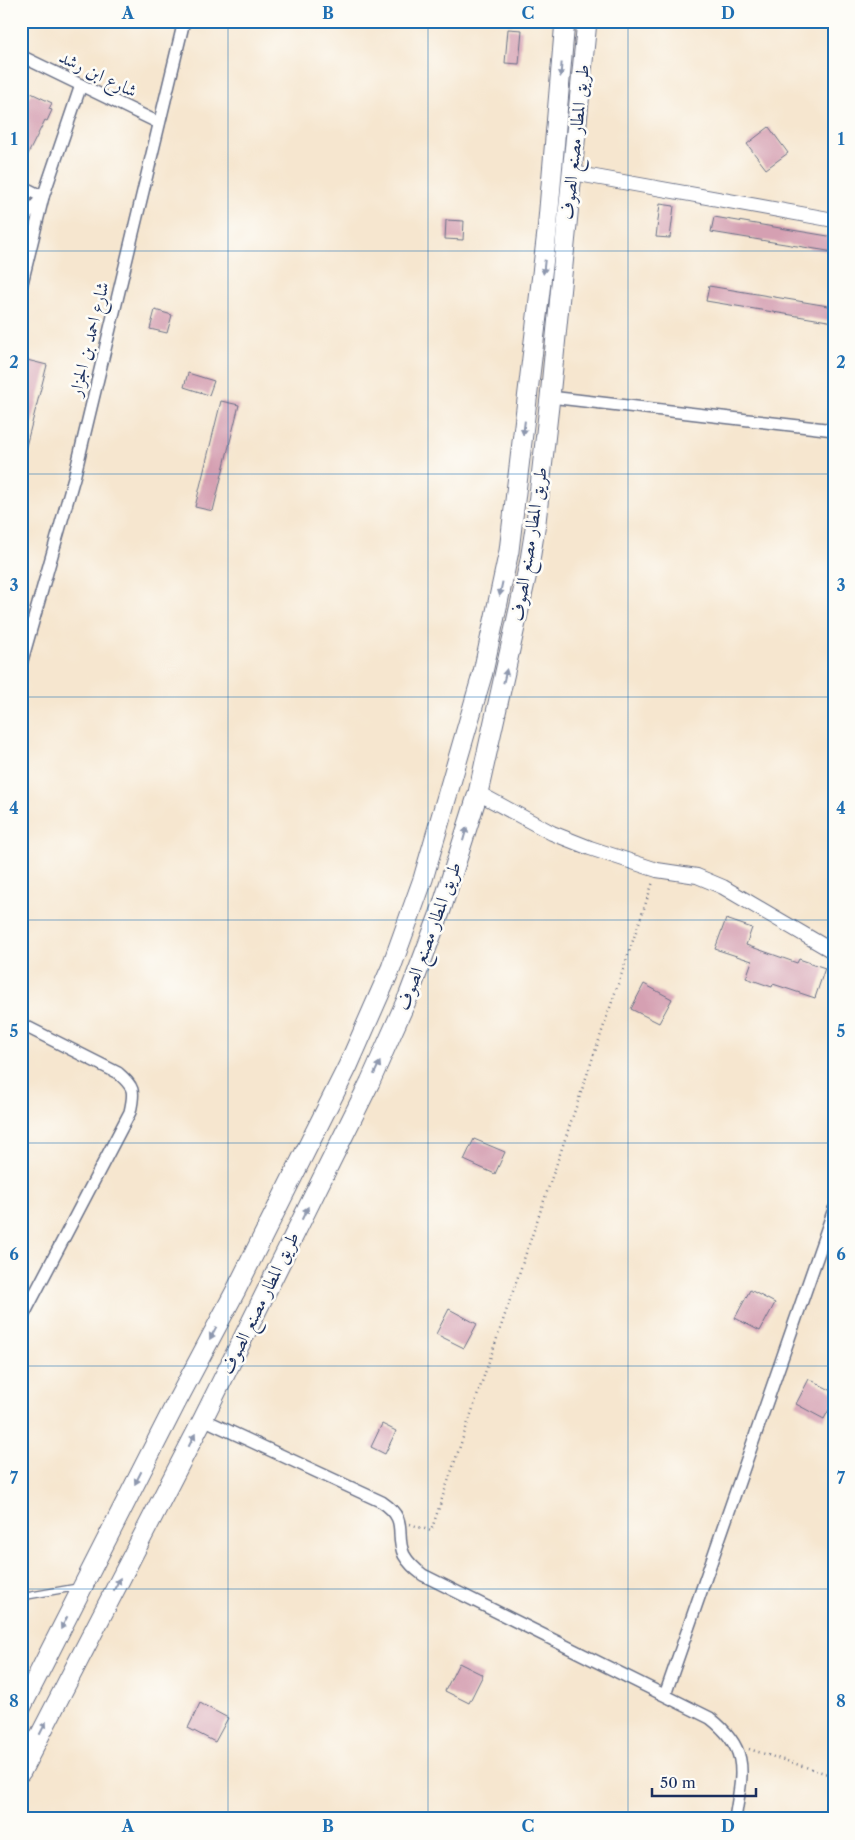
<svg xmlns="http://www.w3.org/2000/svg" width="855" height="1840" font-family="'Libre Caslon Text',Amiri,serif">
<rect width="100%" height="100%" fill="#fdfcf7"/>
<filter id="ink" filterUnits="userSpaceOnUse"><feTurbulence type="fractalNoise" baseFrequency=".02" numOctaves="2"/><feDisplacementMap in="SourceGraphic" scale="10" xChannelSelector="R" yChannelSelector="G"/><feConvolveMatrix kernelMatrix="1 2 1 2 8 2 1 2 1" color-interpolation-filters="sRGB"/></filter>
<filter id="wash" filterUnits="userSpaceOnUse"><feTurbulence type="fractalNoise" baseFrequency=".0096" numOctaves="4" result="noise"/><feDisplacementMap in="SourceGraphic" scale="20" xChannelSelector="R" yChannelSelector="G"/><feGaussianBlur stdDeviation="1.12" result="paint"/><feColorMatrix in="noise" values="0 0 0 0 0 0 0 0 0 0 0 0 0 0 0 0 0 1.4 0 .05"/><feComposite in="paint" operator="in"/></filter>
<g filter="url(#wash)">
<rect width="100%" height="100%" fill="#f6e6cf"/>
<g id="blocks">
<!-- building -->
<g fill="#d5a0b2">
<polygon points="508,29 522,30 519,64 505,63"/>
<polygon points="31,93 52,103 49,109 52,110 47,121 45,120 21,168 21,101 26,104"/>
<polygon points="769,127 788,153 766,169 747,144"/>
<polygon points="660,204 674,206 670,238 656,237"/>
<polygon points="714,217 834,237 834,252 711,232"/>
<polygon points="446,220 464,221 463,240 445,239"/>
<polygon points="709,286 834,307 834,322 706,301"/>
<polygon points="155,310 172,315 167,333 150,329"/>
<polygon points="27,360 47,365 25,450 21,449 21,370 25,370"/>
<polygon points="188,373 214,381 209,395 184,387"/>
<polygon points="221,401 239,405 213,511 195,507"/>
<polygon points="726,919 752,928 746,945 797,963 799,959 825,968 815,998 773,984 772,987 746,978 752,961 715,949"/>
<polygon points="644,984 672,999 659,1023 631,1009"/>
<polygon points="474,1139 505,1152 495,1174 464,1160"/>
<polygon points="750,1290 775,1303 760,1331 735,1318"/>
<polygon points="449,1309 477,1324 464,1348 436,1334"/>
<polygon points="809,1379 834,1392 834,1400 824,1419 796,1404"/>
<polygon points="382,1424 396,1431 385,1454 371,1447"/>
<polygon points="459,1663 483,1675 469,1703 445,1691"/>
<polygon points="200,1703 228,1718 215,1742 188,1728"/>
</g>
</g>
</g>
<g filter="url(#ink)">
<use href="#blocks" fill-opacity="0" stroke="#686f86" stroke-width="1"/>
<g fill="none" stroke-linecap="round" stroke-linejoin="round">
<!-- service casing -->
<g stroke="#686f86" stroke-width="8">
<polyline id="service" points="21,1597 78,1587"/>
</g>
<!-- minor casing -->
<g stroke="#686f86" stroke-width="14">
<g id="minor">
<polyline points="21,56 159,123"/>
<polyline points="21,186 43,197"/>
<polyline points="21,221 42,198"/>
<polyline points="21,287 43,197 81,85"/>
<polyline points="550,397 834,430"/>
<polyline points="21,664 75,474 184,21"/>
<path d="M21 1024 118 1073C134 1087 135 1090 130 1112L21 1320"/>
<path d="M203 1419 382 1502C410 1521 394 1533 404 1555 409 1564 415 1569 423 1575L710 1718C751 1750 742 1773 735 1819"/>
<polyline points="665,1695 834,1209"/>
</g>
</g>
<!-- tertiary casing -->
<g stroke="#686f86" stroke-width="16">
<g id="tertiary">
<polyline points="573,173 834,220"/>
<polyline points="478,793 552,833 590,848 657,870 697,876 723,887 834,952"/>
</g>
</g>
<!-- trunk casing -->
<g stroke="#686f86" stroke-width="21">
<g id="trunk">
<polyline points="21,1708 176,1403 236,1290 348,1066 391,968 423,879 483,672 509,551 547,232 565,21"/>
<polyline points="21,1772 203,1419 370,1082 408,997 441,910 478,793 530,560 536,522 550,397 587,21"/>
</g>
</g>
<!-- path -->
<g stroke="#686f86" stroke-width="2.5" stroke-dasharray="1 4" stroke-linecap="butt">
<polyline points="410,1524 431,1531 653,882"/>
<polyline points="749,1749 834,1776"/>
</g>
<!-- service -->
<use href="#service" stroke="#fff" stroke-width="5.5"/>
<!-- minor -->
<use href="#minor" stroke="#fff" stroke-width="11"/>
<!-- tertiary -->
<use href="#tertiary" stroke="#fff" stroke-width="14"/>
<!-- trunk -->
<use href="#trunk" stroke="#fff" stroke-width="19"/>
</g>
<!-- one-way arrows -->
<defs><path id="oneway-solid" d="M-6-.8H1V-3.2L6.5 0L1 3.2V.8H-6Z" transform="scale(1.25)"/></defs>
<g fill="#8d97ae">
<use href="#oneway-solid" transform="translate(561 70) rotate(95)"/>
<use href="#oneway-solid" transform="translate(544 267) rotate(96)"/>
<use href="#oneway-solid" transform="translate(524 428) rotate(97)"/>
<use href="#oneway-solid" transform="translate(501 589) rotate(102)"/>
<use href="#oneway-solid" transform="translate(505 676) rotate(-77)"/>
<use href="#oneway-solid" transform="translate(465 834) rotate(-74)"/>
<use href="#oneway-solid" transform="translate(377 1068) rotate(-65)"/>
<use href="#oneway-solid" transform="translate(305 1213) rotate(-64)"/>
<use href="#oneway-solid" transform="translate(213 1333) rotate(118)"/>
<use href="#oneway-solid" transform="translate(192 1440) rotate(-63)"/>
<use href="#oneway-solid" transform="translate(138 1478) rotate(117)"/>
<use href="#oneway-solid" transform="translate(117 1584) rotate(-63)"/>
<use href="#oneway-solid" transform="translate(64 1623) rotate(117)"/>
<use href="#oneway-solid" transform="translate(43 1728) rotate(-63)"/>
</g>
</g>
<!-- grid -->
<path fill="none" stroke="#1f6fb2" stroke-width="1" stroke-opacity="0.55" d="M228 21V1819M428 21V1819M628 21V1819M21 251H834M21 474H834M21 697H834M21 920H834M21 1143H834M21 1366H834M21 1589H834"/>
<g text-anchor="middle" stroke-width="5" stroke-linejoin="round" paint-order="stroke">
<!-- street labels -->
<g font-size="18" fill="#1b2f5e" stroke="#fdfcf7">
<text transform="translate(98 74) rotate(26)" y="6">شارع ابن رشد</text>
<text transform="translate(575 142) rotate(-84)" y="6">طريق المطار مصنع الصوف</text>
<text transform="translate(89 339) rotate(-76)" y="6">شارع احمد بن الجزار</text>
<text transform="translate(529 544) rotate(-81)" y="6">طريق المطار مصنع الصوف</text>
<text transform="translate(429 936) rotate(-70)" y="6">طريق المطار مصنع الصوف</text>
<text transform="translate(260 1303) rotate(-64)" y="6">طريق المطار مصنع الصوف</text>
</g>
</g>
<!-- margin -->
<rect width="855" height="1840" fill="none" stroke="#fdfcf7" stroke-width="55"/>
<!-- scale -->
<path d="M652 1788v8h104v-8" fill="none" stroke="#1b2f5e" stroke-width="2.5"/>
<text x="660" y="1788" font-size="15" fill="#1b2f5e" stroke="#fdfcf7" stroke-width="4" paint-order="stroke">50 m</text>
<rect x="28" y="28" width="800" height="1784" fill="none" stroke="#1f6fb2" stroke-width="2"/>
<g font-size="16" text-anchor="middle" font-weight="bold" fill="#1f6fb2">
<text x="128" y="19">A</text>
<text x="328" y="19">B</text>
<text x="528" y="19">C</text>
<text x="728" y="19">D</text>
<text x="14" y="145">1</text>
<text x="841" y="145">1</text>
<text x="14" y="368">2</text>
<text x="841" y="368">2</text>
<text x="14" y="591">3</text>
<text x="841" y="591">3</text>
<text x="14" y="814">4</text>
<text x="841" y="814">4</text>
<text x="14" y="1037">5</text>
<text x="841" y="1037">5</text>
<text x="14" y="1260">6</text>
<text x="841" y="1260">6</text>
<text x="14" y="1484">7</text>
<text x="841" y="1484">7</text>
<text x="14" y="1707">8</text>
<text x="841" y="1707">8</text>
<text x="128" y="1832">A</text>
<text x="328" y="1832">B</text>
<text x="528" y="1832">C</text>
<text x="728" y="1832">D</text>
</g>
</svg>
